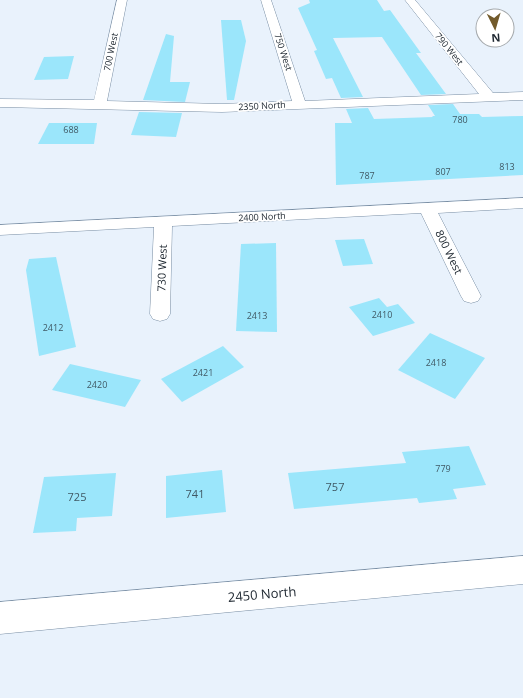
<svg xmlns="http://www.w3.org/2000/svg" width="523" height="698" font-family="'Open Sans',sans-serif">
<rect width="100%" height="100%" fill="#e9f2fc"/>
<!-- building -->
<g fill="#9be6fb">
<polygon points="309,0 377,0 384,11 390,10 421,53 416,53 446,94 421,95 382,37 333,38 363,97 341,98 332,78 326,79 314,51 317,50 298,8 310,3"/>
<polygon points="221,20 241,20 246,41 234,100 227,100"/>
<polygon points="166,34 174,36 170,82 190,82 185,102 143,100"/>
<polygon points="74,56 68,79 34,80 44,57"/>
<polygon points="453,104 460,114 479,114 482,117 523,116 523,175 336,185 335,123 352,123 346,109 368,108 374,119 433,117 432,116 435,116 428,105"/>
<polygon points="139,112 182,113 176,137 131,135"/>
<polygon points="49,123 97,123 94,144 38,144"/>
<polygon points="364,239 373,264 343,266 335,240"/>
<polygon points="276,243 277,332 236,331 241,244"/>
<polygon points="56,257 76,347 39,356 26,270 29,259"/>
<polygon points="379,298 387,307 398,304 415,323 373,336 349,307"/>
<polygon points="430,333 485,358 455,399 398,370"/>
<polygon points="223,346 244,367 182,402 161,379"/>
<polygon points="70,364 141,380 125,407 52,390"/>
<polygon points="469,446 486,485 453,489 457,499 419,503 417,498 294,509 288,473 406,463 402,452"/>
<polygon points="222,470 226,512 166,518 166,476"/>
<polygon points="116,473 112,516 77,518 76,531 33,533 44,477"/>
</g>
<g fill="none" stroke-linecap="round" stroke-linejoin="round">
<!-- street casing -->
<g stroke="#798ea4" stroke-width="1">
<g id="street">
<polygon points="117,0 127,0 107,101 222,104 292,101 261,0 271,0 305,101 479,94 405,0 415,0 493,93 523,92 523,100 222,112 0,107 0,99 94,100"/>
<polygon points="523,198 523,208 438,213 481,296 478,301 471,303 464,301 461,296 421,213 172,226 170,314 167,319 160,321 153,319 150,314 154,227 0,235 0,225"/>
<polygon points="523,556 523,584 0,634 0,602"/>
</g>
</g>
<!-- street -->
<use href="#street" fill="#fff" fill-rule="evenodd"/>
</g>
<g text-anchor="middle" stroke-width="3.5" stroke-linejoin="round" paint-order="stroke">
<!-- far-street labels -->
<g font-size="9" fill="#212a33" stroke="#fff">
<text transform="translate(449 49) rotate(51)" y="3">790 West</text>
<text transform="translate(111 52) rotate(-78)" y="3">700 West</text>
<text transform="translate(283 52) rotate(72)" y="3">750 West</text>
<text transform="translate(262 106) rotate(-3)" y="3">2350 North</text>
<text transform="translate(262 217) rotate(-3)" y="3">2400 North</text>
</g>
<!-- number labels -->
<g font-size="9" fill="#405965">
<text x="460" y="123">780</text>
<text x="71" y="133">688</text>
<text x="507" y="170">813</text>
<text x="443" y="175">807</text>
<text x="367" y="179">787</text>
<text x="382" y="318">2410</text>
<text x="257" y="319">2413</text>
<text x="53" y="331">2412</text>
<text x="436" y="366">2418</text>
<text x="203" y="376">2421</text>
<text x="97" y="388">2420</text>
<text x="443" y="472">779</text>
</g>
<!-- street labels -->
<g font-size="11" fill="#212a33" stroke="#fff">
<text transform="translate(449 252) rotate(64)" y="4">800 West</text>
<text transform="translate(162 268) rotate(-88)" y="4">730 West</text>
</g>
<!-- near-number labels -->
<g font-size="11" fill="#405965">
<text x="335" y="491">757</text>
<text x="195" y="498">741</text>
<text x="77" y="501">725</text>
</g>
<!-- near-street labels -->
<g font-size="13" fill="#212a33" stroke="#fff">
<text transform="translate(262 594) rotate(-5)" y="5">2450 North</text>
</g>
</g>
<!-- north arrow -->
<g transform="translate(495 28) rotate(175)"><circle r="19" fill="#ffffff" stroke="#a6aaad"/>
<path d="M0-3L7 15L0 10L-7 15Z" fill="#725a2b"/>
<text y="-6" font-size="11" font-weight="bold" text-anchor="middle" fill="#212a33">N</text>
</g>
</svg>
